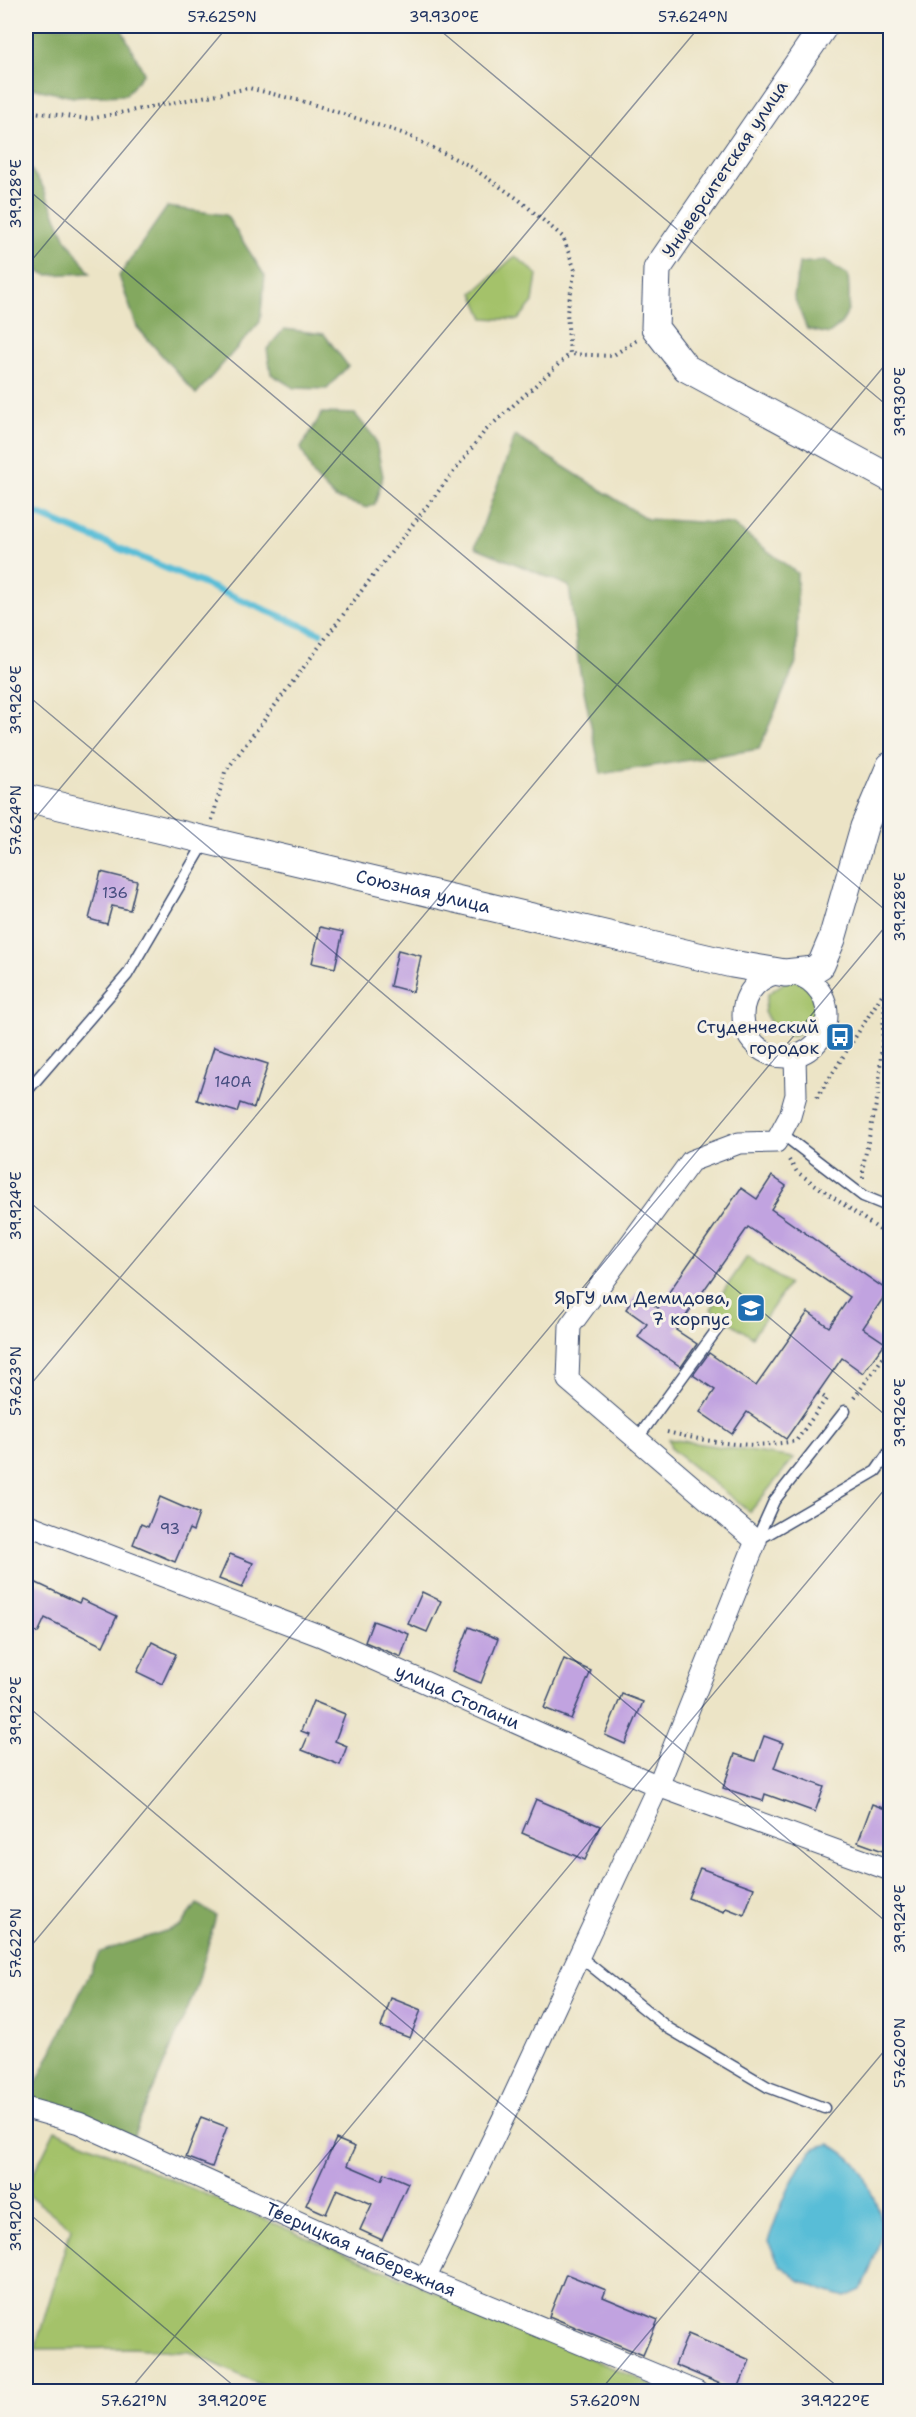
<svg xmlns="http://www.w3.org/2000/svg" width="916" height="2417" font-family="'Shantell Sans',sans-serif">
<rect width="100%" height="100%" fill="#f7f3e8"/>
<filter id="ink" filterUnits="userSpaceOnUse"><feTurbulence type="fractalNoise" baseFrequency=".0167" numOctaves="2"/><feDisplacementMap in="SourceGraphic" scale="12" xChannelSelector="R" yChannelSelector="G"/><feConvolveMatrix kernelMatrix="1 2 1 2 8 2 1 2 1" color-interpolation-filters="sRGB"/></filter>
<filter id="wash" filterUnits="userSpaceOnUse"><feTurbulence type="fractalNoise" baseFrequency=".008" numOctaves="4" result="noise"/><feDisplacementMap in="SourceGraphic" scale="24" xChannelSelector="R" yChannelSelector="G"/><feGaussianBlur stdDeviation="1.35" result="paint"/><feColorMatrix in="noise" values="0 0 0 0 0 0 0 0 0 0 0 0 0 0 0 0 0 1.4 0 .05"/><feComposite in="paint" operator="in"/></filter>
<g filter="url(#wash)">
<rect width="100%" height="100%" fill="#ece4c6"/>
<!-- green -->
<g fill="#a4c26a" stroke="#607864" stroke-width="1.5">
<polygon points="515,256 537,274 533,302 518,320 484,318 473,293"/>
<path d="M789 979 808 984 819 995C820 1023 819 1028 791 1036L773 1027 764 1012 768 994Z"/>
<polygon points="747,1257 789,1284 752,1337 711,1309"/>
<polygon points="669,1439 794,1458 750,1512 671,1449"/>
<polygon points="55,2130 667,2391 274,2391 190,2352 132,2348 35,2349 71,2228 26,2193 26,2189"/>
</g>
<!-- forest -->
<g fill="#83a85e" stroke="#4f6c5e" stroke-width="1.5">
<polygon points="26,26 120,26 144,73 126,95 73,97 26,87"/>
<polygon points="26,163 42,185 66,239 90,273 47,275 26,267"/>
<polygon points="167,207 226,215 265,276 260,322 196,394 137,327 119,276"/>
<path d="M825 261 848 275C850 301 853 318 829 334L807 329 794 297 799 263Z"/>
<polygon points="284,329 324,334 348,366 327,389 294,388 271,374 267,349"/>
<polygon points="322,413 355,414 375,438 383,476 375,504 367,508 335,498 314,476 301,448"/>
<polygon points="515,436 647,519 732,524 797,573 797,660 759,749 601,774 579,667 569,586 475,547"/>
<polygon points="197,1904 216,1916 196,1989 133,2137 29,2098 100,1952 181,1926"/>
</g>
<!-- water -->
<path fill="#59bdd7" stroke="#3a769a" stroke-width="1.5" d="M830 2144C854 2158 861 2166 871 2192 874 2199 878 2207 880 2214 885 2239 871 2268 861 2290L845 2297 825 2291 799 2280 780 2265 768 2241C775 2220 798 2158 816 2148 820 2146 826 2145 830 2144Z"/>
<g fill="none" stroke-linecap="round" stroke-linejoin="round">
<!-- stream -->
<polyline stroke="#59bdd7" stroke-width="7" points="26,509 320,633"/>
</g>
<g id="blocks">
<!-- building -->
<g fill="#c1a3e0">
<polygon points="101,872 137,881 130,910 112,906 107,924 89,919"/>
<polygon points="320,927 343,932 335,968 312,963"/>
<polygon points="398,950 421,956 413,992 390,986"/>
<polygon points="214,1047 268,1064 254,1108 240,1103 237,1112 197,1100"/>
<polygon points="772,1176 786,1186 771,1209 888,1291 863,1328 885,1343 863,1373 842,1358 786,1439 747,1412 732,1434 700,1412 715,1390 693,1375 709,1353 756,1386 808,1312 829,1327 850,1297 748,1227 676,1330 697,1344 681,1367 638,1337 647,1324 626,1309 637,1293 658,1308 741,1188 757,1199"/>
<polygon points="160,1497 199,1514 193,1531 189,1529 175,1562 133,1544 141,1524 148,1527"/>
<polygon points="230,1554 253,1563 242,1588 219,1579"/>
<polygon points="26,1578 79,1603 81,1599 117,1616 103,1646 45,1618 38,1633 26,1627"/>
<polygon points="422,1592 441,1601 427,1632 408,1624"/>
<polygon points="373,1621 409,1634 401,1657 365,1642"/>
<polygon points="469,1627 498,1639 481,1683 452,1671"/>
<polygon points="152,1642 176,1654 162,1684 137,1672"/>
<polygon points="564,1659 591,1671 571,1719 544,1708"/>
<polygon points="622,1694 643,1702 625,1744 605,1735"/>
<polygon points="313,1701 345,1714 335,1741 347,1746 340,1765 302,1750 309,1734 301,1731"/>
<polygon points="764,1736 783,1743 774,1768 824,1787 815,1812 765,1794 763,1801 723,1788 735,1754 755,1761"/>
<polygon points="536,1799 600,1826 585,1860 522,1833"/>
<polygon points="872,1804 891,1811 891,1854 858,1842"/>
<polygon points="700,1868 754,1888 744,1915 726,1908 724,1912 688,1898"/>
<polygon points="391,1998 421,2010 410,2038 381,2027"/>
<polygon points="201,2117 227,2127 212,2167 186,2157"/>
<polygon points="336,2139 355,2147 347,2165 382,2180 385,2173 408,2183 382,2240 360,2230 372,2204 337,2189 326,2214 306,2205"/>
<polygon points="566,2274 606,2290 603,2297 658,2320 643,2355 549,2316"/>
<polygon points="688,2334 750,2360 737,2391 675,2365"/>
</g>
</g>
</g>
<g filter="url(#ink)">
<use href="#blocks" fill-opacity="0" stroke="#3a4a6e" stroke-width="1.5"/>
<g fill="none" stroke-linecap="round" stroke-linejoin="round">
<!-- service casing -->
<g stroke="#3a4a6e" stroke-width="13">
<g id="service">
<polyline points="26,1092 127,975 205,842"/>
<polyline points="781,1133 863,1196 890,1207"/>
<polyline points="637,1439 721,1324"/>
<polyline points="756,1541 876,1471 890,1451"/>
<polyline points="756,1541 774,1501 845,1411"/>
<polyline points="579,1956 668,2028 768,2087 824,2108"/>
</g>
</g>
<!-- minor casing -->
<g stroke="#3a4a6e" stroke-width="23">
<g id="minor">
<circle cx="785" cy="1015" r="42"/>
<path id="s1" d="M26 1524 321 1636 658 1786 890 1870"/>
<path id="s2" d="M26 2108 79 2123 425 2279 697 2392"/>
<polyline points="425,2279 511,2102 658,1786 756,1541 568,1380 570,1326 691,1161 739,1143 776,1142 790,1116 796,1095 795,1057"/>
</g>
</g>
<!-- tertiary casing -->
<g stroke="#3a4a6e" stroke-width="29">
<g id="tertiary">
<polyline points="824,26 657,269 655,328 686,368 890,478"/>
<path id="s3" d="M26 798 732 964 785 973 813 970 821 965 832 939 864 827 890 766"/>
</g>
</g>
<!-- path -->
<g stroke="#3a4a6e" stroke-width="4" stroke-dasharray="1.5 4.5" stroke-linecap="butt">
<polyline points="26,111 89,119 249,88 309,103 405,134 468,165 518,199 563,237 575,270 567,312 570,354 612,356 637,340"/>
<polyline points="212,820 225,772 349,607 485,431 570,354"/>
<polyline points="817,1098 890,982"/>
<polyline points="789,1160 797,1172 890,1237"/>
<polyline points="863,1178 863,1166 878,1095 886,989"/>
<polyline points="818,1393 827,1399"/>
<polyline points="854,1398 890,1348"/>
<path d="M667 1432C714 1443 748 1449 796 1441L826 1399"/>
</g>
<!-- service -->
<use href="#service" stroke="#fff" stroke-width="10"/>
<!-- minor -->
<use href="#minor" stroke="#fff" stroke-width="21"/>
<!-- tertiary -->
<use href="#tertiary" stroke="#fff" stroke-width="27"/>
</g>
</g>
<!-- ticks -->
<path fill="none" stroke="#1b2f5e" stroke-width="1.5" stroke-opacity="0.45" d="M435 26 890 408M26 188 890 914M26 267 228 26M26 694 890 1419M26 829 700 26M26 1199 890 1925M26 1390 890 359M26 1705 844 2392M26 1952 890 921M26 2211 241 2392M128 2392 890 1483M599 2392 890 2044"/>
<!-- icons -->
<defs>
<g id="bus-square" transform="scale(1.5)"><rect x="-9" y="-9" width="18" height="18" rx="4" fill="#1f6fb2" stroke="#f7f3e8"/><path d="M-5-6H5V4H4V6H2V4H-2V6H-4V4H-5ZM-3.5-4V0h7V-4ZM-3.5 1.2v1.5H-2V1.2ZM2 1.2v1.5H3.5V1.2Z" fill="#fff"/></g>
<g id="university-square" transform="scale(1.5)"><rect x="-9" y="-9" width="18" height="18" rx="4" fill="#1f6fb2" stroke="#f7f3e8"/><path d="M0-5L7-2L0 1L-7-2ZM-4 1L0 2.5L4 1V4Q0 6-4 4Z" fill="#fff"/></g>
</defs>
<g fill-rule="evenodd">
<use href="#bus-square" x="840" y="1037"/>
<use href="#university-square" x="751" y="1308"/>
</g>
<g text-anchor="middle" stroke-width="6" stroke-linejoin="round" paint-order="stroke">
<!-- number labels -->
<g font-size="15" fill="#444c7e">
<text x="115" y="898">136</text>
<text x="233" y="1087">140А</text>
<text x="170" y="1534">93</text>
</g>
<!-- street labels -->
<g font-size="18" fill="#1b2f5e" stroke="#f7f3e8">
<text transform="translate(725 169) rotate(-56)" y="6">Университетская улица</text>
<text dy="6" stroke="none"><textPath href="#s3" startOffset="408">Союзная улица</textPath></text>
<text dy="6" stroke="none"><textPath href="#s1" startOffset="465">улица Стопани</textPath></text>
<text dy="6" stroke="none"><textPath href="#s2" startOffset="364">Тверицкая набережная</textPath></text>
</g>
<!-- poi labels -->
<g font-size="18" fill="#1b2f5e" stroke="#f7f3e8" text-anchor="end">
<text x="819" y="1033">Студенческий<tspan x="819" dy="21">городок</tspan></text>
<text x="730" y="1304">ЯрГУ им Демидова,<tspan x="730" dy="21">7 корпус</tspan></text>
</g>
</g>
<!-- margin -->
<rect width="916" height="2417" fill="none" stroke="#f7f3e8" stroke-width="66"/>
<rect x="33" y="33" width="850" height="2351" fill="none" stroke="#1b2f5e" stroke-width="2"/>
<g font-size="15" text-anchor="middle" fill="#1b2f5e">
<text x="222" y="22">57.625°N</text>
<text x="444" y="22">39.930°E</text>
<text x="693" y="22">57.624°N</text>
<text transform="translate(16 194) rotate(-90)" y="5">39.928°E</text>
<text transform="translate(900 402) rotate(-90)" y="5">39.930°E</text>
<text transform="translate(16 700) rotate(-90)" y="5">39.926°E</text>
<text transform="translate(16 820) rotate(-90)" y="5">57.624°N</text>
<text transform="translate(900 907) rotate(-90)" y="5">39.928°E</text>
<text transform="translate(16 1206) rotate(-90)" y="5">39.924°E</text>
<text transform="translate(16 1381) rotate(-90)" y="5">57.623°N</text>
<text transform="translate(900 1413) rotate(-90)" y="5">39.926°E</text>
<text transform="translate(16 1711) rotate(-90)" y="5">39.922°E</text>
<text transform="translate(900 1919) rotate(-90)" y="5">39.924°E</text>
<text transform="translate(16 1943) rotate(-90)" y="5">57.622°N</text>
<text transform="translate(900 2053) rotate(-90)" y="5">57.620°N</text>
<text transform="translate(16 2217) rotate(-90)" y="5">39.920°E</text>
<text x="134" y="2406">57.621°N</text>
<text x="232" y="2406">39.920°E</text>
<text x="605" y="2406">57.620°N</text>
<text x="835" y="2406">39.922°E</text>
</g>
</svg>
